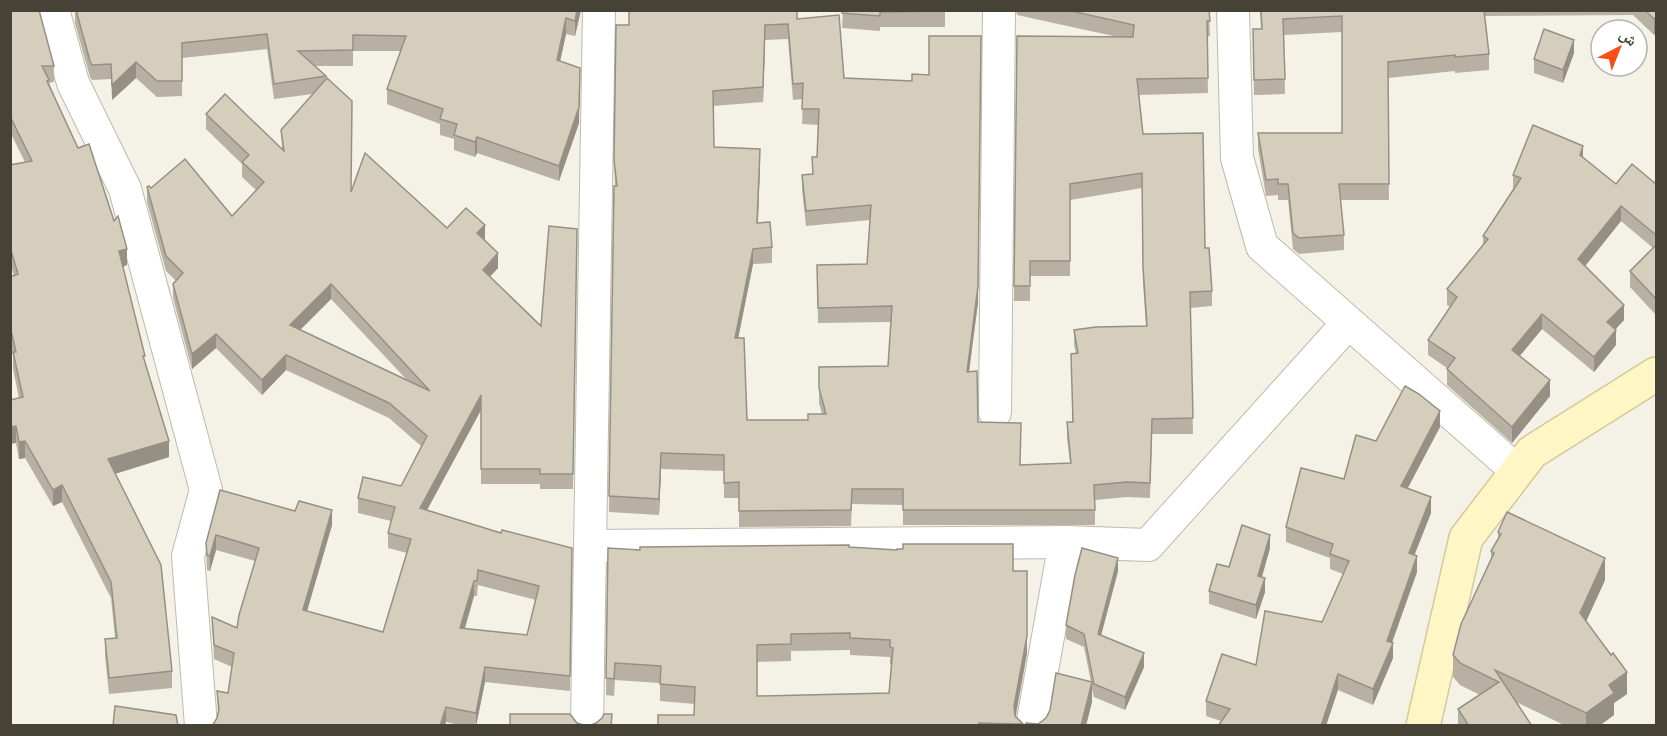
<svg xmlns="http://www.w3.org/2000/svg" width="1667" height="736" font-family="'DM Sans','Noto Naskh Arabic',sans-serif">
<rect width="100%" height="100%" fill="#f4f1e7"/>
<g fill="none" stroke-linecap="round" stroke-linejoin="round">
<!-- street casing -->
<g stroke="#bfbaaa" stroke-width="34">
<g id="street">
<polyline points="53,10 73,83 125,189 206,490 188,556 201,726"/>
<polyline points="1233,10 1237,158 1262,246 1517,471"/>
<polyline points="995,412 999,10"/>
<polyline points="590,546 1065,542 1148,545 1348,323"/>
<polyline points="587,726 599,10"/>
<polyline points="1032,726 1065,542"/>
</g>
</g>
<!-- secondary casing -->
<g stroke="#d4c997" stroke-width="36">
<polyline id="secondary" points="1423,726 1466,538 1532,452 1656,374"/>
</g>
<!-- street -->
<use href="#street" stroke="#fff" stroke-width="32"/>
<!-- secondary -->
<use href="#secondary" stroke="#fff6c6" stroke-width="33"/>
</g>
<!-- wall -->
<g fill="#b8b1a3" fill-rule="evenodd">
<polygon points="10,10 54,66 54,82 49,83 127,265 123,267 145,364 169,457 115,474 172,671 172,688 109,694 105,655 105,639 115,638 111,598 62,502 53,506 25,458 19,459 16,443 10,444 19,398 13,369 13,356 10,343 10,277 14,276 10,263 10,165 25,162 10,132"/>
<path d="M75 10H581L575 36 566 34 560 61 579 123 559 181 477 153 475 157 454 150V139L440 135V124L387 104V89L401 51H353V66H314L326 76 351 192 447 228 485 240 498 268 490 277 541 326 577 229 573 489H540V484H481V410L427 510 501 533 572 548 570 691 485 682 476 726H463L446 722 445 726H212L217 718 218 714 217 691 228 693 232 667 214 659 212 617 237 628 255 561 216 550 210 571 207 570 206 543 220 490 332 525 307 611 383 632 407 553 388 548V533L391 521 358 513V498L401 486 421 446 389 418 286 370 262 395 216 348 192 369 173 298V284L176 281 166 271 147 202V187L151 188 232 216 256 190 242 177V164L206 129V114L282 148 281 130 313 94 274 99 267 49 182 58V96L157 97 136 78 112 100 111 79 92 80 90 77 75 23ZM331 299 406 379 300 330ZM478 585 536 600 527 635 465 629 474 596H477Z"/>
<polygon points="843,10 945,10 945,27 880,27 880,31 842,28"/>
<path d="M1016 10H1209L1210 36 1207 37 1208 93 1139 95 1143 134 1205 248 1212 291V306L1190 308 1193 434H1152L1150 498 1127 497 1095 500V525H903V505L852 504 851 526 739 527V498H724V471L661 469 659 515 609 512 614 186H615L614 160 629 25 797 19 844 78 978 302 969 372 978 422 1021 465 1070 463 1067 438V422H1072L1076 353 1074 345V330L1146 326 1143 283 1142 188 1070 200V276H1030V301H1014L1017 36 1118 37 1017 15ZM788 39 793 100 803 99 802 124 819 125 817 157H812V174L802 175V190L806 226 870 220 867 264 817 265 818 323 891 322 888 366 819 367V403L822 414 808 420H747L738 338 753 264 772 263V247L758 223 760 164 714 147 713 106 763 102 765 40Z"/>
<polygon points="1260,10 1656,10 1656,32 1654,35 1633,15 1484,16 1489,54 1489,70 1455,73 1455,71 1388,78 1389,200 1340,200 1344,235 1344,250 1299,254 1293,249 1288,200 1278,200 1278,195 1266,196 1258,149 1258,133 1342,133 1342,32 1284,35 1285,94 1254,95 1253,29 1261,29"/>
<polygon points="1574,53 1563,83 1534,73 1534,59"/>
<polygon points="1583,158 1616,184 1656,184 1656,315 1630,287 1630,271 1653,248 1621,221 1585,266 1624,320 1616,329 1616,345 1594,372 1542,329 1520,356 1550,396 1512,443 1447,385 1447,368 1428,355 1428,340 1450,307 1447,305 1447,289 1483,246 1483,236 1513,190 1513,175"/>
<polygon points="1440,427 1407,488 1431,513 1414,555 1417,572 1392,643 1393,658 1373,705 1338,690 1221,721 1206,716 1206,701 1256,665 1322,622 1343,574 1330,569 1330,558 1286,542 1286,527 1344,479 1376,441"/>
<polygon points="1498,532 1605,580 1586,621 1627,694 1614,703 1614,715 1599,726 1566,726 1516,702 1532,726 1458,726 1458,709 1480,695 1460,685 1453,677 1453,655 1491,558 1491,551 1498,540"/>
<path d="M849 547 1013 571 1027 653 1016 716 1023 724V726H658L694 715 695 704 660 701V683L615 680 614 696 606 695 608 548 640 550ZM850 650V655L890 657V664H892L889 693 757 696V662L791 661V651Z"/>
<polygon points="1270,548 1262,577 1265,592 1256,619 1209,604 1209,591 1229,567"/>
<polygon points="1118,571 1101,635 1144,667 1125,710 1094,697 1092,689 1092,702 1038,724 1091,682 1084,647 1066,639 1066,625"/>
</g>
<!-- shaded-wall -->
<g fill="#969084">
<polygon points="577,10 581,10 575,36 575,21"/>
<polygon points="1656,17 1656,32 1654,35 1654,19"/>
<polygon points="566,18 566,34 557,75 557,60"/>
<polygon points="765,25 765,40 763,102 763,87"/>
<polygon points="1574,40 1574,53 1563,83 1563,70"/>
<polygon points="981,52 978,302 967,387 967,372"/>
<polygon points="136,62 136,78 112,100 112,85"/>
<polygon points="580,68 579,123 559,181 559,166"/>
<polygon points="477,137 477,153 475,157 475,142"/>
<polygon points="1583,146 1583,162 1580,155"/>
<polygon points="760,149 760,164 757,239 757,223"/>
<polygon points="1621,206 1621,221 1578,275 1578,259"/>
<polygon points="485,225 485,240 477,248 477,233"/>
<polygon points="127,249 127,265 119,268 119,251"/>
<polygon points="753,249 753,264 735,354 735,338"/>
<polygon points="498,253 498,268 483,284 483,270"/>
<polygon points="331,284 331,299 290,340 290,325"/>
<polygon points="1624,305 1624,320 1607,338 1607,322"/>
<polygon points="1542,314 1542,329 1512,365 1512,350"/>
<polygon points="1616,330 1616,345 1594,372 1594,357"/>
<polygon points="216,334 216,348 192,369 192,354"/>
<polygon points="286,355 286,370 262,395 262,380"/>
<polygon points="1550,380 1550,396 1512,443 1512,427"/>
<polygon points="481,395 481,410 420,523 420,508"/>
<polygon points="1440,411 1440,427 1401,501 1401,486"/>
<polygon points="16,426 16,443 10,444 10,427"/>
<polygon points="25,441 25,458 19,459 19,442"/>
<polygon points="169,441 169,457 108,476 108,459"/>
<polygon points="661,453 661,469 659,515 659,499"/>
<polygon points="62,485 62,502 53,506 53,490"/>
<polygon points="1431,497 1431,513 1409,569 1409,553"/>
<polygon points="332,510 332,525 303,625 303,610"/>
<polygon points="216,535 216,550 210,571 210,556"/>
<polygon points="1270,535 1270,548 1258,590 1258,576"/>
<polygon points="1417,556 1417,572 1387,656 1387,641"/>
<polygon points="1118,558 1118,571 1098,647 1098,634"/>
<polygon points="1605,558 1605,580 1580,635 1580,613"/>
<polygon points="1265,578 1265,592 1256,619 1256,605"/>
<polygon points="474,581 474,596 460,643 460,628"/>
<polygon points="1027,588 1027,653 1014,723 1014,706"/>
<polygon points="1393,643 1393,658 1373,705 1373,689"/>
<polygon points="1144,653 1144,667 1125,710 1125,697"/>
<polygon points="485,667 485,682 476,726 476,713"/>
<polygon points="1627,672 1627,694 1614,703 1614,715 1599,726 1586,726 1586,713 1609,685"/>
<polygon points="1338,674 1338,690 1326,726 1321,726"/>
<polygon points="1092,682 1092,702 1086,726 1081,726"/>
<polygon points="446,707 446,722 445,726 440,726"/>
</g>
<!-- building -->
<g fill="#d6cebd" stroke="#969084" stroke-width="1.5" fill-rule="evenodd">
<polygon points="10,10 39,10 54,66 42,66 49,80 47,81 78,148 89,144 114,221 118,216 127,249 119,251 145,356 143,356 169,441 108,459 161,565 172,671 109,678 105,639 117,638 111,582 62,485 53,490 25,441 19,442 16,426 10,427 10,400 23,397 13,352 16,352 10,326 10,277 18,274 10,247 10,165 32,161 10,116"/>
<polygon points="76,10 577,10 575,21 566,18 557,60 580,68 579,107 559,166 477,137 475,142 454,135 457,124 440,119 443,109 387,89 406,36 353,35 353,50 298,51 326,76 274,84 267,34 182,43 182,81 157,81 136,62 112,85 111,64 92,65 90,61"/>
<path d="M629 10H797V19L839 15 844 78 912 81V74L929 75V36H981L978 286 967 372 977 371 978 422 1021 423 1020 465 1071 463 1067 422H1073L1071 354 1078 353 1074 330 1096 327 1147 326 1143 267 1142 173 1070 184V261H1030V286H1014L1017 36 1133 37 1134 25 1067 10H1209L1210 21H1207L1208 78 1137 79 1143 134 1203 133 1205 248H1209L1212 291 1190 292 1193 418 1152 419 1150 483 1127 482 1094 485 1095 510H903V489H852L851 510 739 511V482L724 483V455L661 453 659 499 609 496 614 186H617L614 160 616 25H629ZM788 24 793 84 803 83 802 109H819L817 157H812L813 174 802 175 806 211 871 205 867 264 817 265 818 308 892 306 888 366 819 367V388L826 414H808V420H747L744 338H735L753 249 772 247 770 222 757 223 760 149 714 147 713 91 763 87 765 25Z"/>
<polygon points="843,10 945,10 945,11 880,12 880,16 842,13"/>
<polygon points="1261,10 1484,10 1489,54 1455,57 1455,55 1388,62 1389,184 1339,184 1344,235 1299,238 1293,233 1288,184 1278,184 1278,179 1266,180 1258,133 1342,133 1342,16 1283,19 1285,79 1254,80 1253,29 1262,29"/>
<polygon points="1645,10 1656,10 1656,17 1654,19"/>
<polygon points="1544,29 1574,40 1563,70 1534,59"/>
<path d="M327 78 352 101 351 192 365 153 447 228 466 208 485 225 477 233 498 253 483 270 541 326 549 226 577 229 573 474H540V469H481V395L420 508 501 533 502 530 572 548 570 676 485 667 476 713 446 707 440 726H212L217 718 219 710 217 691 228 693 234 653 214 645 212 617 237 628 239 615 259 548 216 535 210 556 207 555 206 543 220 490 295 511 299 501 332 510 303 610 383 632 411 539 388 533 395 507 358 498 363 477 401 486 427 436 389 403 286 355 262 380 216 334 192 354 173 284 183 273 166 256 147 187 149 186 151 188 185 159 232 216 264 182 242 162 249 155 206 114 225 94 284 151 281 130ZM331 284 430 391 290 325ZM478 570 539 586 527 635 460 628 474 581H477Z"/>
<polygon points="1533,125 1583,146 1580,155 1616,184 1632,164 1656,184 1656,235 1621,206 1578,259 1624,305 1607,322 1616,330 1594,357 1542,314 1512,350 1550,380 1512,427 1447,369 1455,358 1428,340 1457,297 1447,289 1488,239 1483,236 1521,178 1513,175"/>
<polygon points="1656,245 1656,299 1630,271"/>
<polygon points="1405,386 1419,394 1440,411 1401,486 1431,497 1409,553 1417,556 1387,641 1393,643 1373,689 1338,674 1321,726 1218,726 1230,709 1206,701 1222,654 1256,665 1265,611 1322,622 1349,561 1330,554 1333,544 1286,527 1301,468 1344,479 1356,435 1376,441"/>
<polygon points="1507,512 1605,558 1580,613 1611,655 1613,653 1627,672 1609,685 1614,693 1586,713 1495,670 1532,726 1469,726 1458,709 1499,682 1460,663 1453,655 1461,624 1494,553 1491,551 1501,534 1498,532"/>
<polygon points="1242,525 1270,535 1258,576 1265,578 1256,605 1209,591 1217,564 1229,567"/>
<path d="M903 544H1013V571H1027V636L1014 706 1015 716 1023 724 979 723 978 726H658V715H694L695 687 660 684 661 666 615 663 614 679 606 678 608 548 640 550V547L849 545V547L897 550V549H903ZM850 633V638L890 640V647L893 648 889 693 757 696V645L791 644V634Z"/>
<polygon points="1082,548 1118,558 1098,634 1144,653 1125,697 1094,684 1084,634 1066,625 1075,575"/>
<polygon points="1056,673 1092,682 1081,726 1025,726 1026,723 1038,724 1046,718 1050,710"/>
<polygon points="115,706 176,715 178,726 113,726"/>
<polygon points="510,714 570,714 577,723 586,726 510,726"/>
<polygon points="604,714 612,714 611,726 589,726 596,723 602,718"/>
</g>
<!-- border -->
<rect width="1667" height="736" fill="none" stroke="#474236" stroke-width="24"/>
<!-- north arrow -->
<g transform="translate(1619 48) rotate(42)"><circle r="28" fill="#ffffff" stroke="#b5b3af" stroke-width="1.5"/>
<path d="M0-4.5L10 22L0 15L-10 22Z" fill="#fb4d17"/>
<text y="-9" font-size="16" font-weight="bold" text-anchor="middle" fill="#474236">ش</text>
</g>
</svg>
